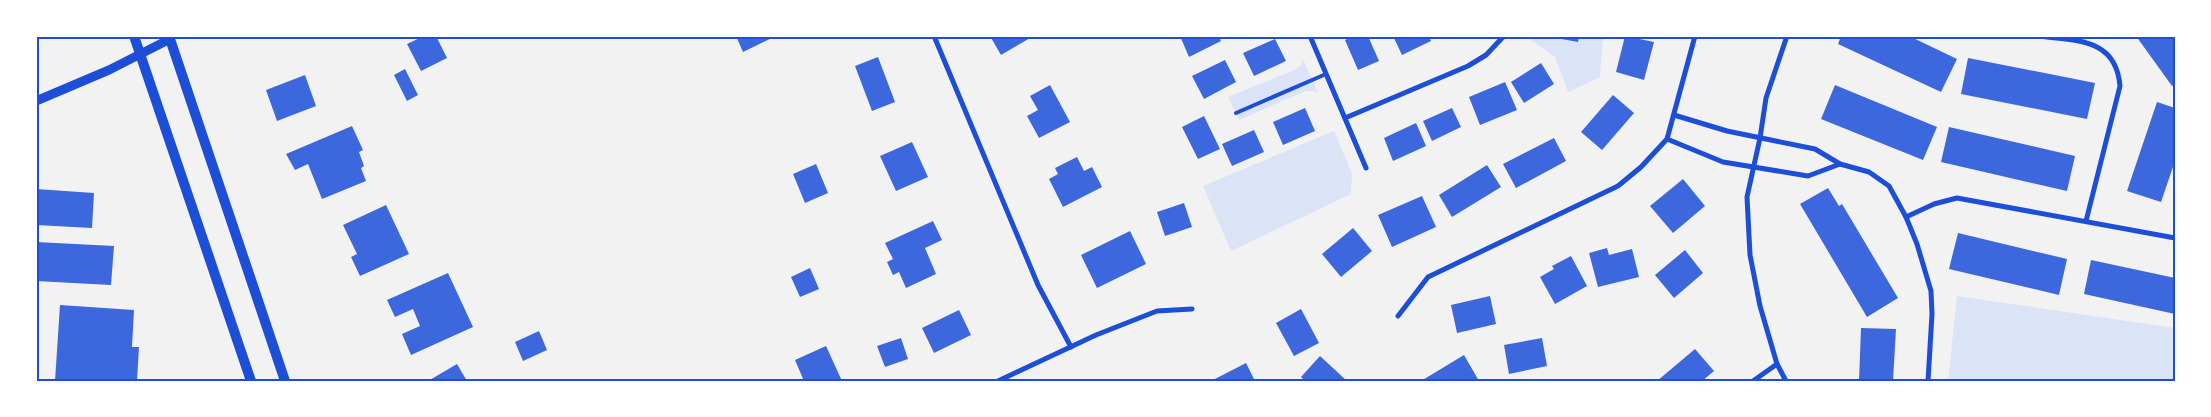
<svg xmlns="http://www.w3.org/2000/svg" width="2211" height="417" font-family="'Sofia Sans Condensed',sans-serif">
<rect width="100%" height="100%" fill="#f2f2f2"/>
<!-- green -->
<g fill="#dbe4f7">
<polygon points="1525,36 1603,37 1600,77 1568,92 1555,57"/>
<polygon points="1303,59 1318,93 1313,91 1306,91 1239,120 1228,97 1296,69 1301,65"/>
<polygon points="1334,131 1352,173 1351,194 1231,251 1203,186"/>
<polygon points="1957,296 2175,328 2175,381 1948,381"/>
</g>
<!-- building -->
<g fill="#3d67dc">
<polygon points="424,36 436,36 447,58 421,71 407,44"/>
<polygon points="736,36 776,36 743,52"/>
<polygon points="990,36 1030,36 1030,38 1001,55"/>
<polygon points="1180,36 1219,36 1221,41 1189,57"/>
<polygon points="1354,36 1368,36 1379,61 1358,70 1345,40"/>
<polygon points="1393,36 1429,36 1431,41 1402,55"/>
<polygon points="1556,36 1579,36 1578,42 1556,38"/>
<polygon points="1625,36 1654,42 1644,80 1616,72"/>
<polygon points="1841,36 1909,36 1957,59 1941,92 1838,44"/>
<polygon points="2136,36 2175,36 2175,84 2172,86"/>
<polygon points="1275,39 1286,61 1254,76 1243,53"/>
<polygon points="878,57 895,102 872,111 855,66"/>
<polygon points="1968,58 2095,83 2087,119 1961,94"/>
<polygon points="1225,60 1236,82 1204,99 1192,76"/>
<polygon points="1541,63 1554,84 1524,103 1511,82"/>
<polygon points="405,69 418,95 407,101 394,75"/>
<polygon points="305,75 316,106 277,121 266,90"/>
<polygon points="1505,82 1517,110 1480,125 1469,97"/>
<polygon points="1050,85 1070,122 1039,138 1027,116 1038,110 1030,96"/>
<polygon points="1835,85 1937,127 1923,160 1821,119"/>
<polygon points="1613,95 1634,113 1602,150 1581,132"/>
<polygon points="2157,102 2175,108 2175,161 2161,202 2127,191"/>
<polygon points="1305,108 1315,131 1283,145 1273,122"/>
<polygon points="1452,108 1461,127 1432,141 1423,121"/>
<polygon points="1204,116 1220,149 1198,159 1182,127"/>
<polygon points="1416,123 1426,146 1393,161 1384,138"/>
<polygon points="352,126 363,150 359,152 364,166 361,168 366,181 322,199 308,164 295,170 286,154"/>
<polygon points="1949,127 2075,156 2067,191 1941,162"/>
<polygon points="1254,130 1264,152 1232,166 1222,144"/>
<polygon points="1554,138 1566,161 1516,188 1503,164"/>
<polygon points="912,142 928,177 896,191 880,156"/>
<polygon points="1077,157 1084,171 1092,167 1102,187 1063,207 1049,179 1058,174 1055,168"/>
<polygon points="816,164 828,193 805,203 793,174"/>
<polygon points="1487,165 1501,187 1452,217 1439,195"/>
<polygon points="1683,179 1705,206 1673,233 1650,206"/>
<polygon points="1828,188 1839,206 1842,204 1898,298 1867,317 1800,204"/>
<polygon points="36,189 94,193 92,228 36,225"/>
<polygon points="1422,196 1436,227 1392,247 1378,215"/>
<polygon points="1184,203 1192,227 1165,236 1157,212"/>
<polygon points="386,205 409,254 360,276 351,257 357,254 343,225"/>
<polygon points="933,221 942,240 925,248 936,274 906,288 899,272 893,275 887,262 893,259 885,243"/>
<polygon points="1353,228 1372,251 1341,277 1322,254"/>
<polygon points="1130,231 1146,264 1097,288 1081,255"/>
<polygon points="1958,233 2067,259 2059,295 1949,269"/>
<polygon points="36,242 114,246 111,285 36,281"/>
<polygon points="1607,248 1609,255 1632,249 1639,277 1598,287 1589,253"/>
<polygon points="1685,250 1703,273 1674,298 1655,275"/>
<polygon points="1571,256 1587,286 1555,304 1540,277 1554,269 1552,266"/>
<polygon points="2091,260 2175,278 2175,314 2084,294"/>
<polygon points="810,268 819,289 800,297 791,277"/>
<polygon points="448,273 473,327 411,355 402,334 420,326 413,309 395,317 387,300"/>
<polygon points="1490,296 1496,324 1457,333 1451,305"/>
<polygon points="60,305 134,310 132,347 139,347 137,381 55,381"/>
<polygon points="1301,309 1319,343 1294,356 1276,323"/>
<polygon points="959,310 971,335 934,353 922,328"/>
<polygon points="1861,328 1896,329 1893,381 1859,381"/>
<polygon points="539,331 547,350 523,361 515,342"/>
<polygon points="901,338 908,359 885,367 877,346"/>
<polygon points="1542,338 1547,366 1509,374 1504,345"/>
<polygon points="826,346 842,381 804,381 795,360"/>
<polygon points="1695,349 1714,371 1702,381 1657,381"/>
<polygon points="1464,355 1479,381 1421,381"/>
<polygon points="1320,356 1347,381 1305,381 1301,377"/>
<polygon points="1246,363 1255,381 1211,381"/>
<polygon points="457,364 467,381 428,381"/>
</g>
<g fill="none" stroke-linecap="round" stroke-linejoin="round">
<!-- service -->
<polyline stroke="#1d4ed8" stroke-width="4" points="1236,113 1326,74"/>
<!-- minor -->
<g stroke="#1d4ed8" stroke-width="5">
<polyline points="934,36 1038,285 1071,347"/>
<polyline points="1310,36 1366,168"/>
<path d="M2039 36C2077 41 2116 38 2120 86L2086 221"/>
<polyline points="1674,115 1727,131 1815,149 1840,164 1869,172 1889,186 1906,217 1917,244 1931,291 1932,314 1928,381"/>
<polyline points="1345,118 1468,66 1486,55 1504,36"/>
<polyline points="1667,139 1723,162 1808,176 1840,164"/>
<polyline points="1906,217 1934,204 1957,198 2175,238"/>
<polyline points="1398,316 1428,277 1618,186 1641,167 1667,139 1695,36"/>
<polyline points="998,381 1096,335 1157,311 1192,309"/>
<polyline points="1753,381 1777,364"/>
<polyline points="1786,381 1777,364 1760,306 1750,255 1747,197 1760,138 1766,98 1787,36"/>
</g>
<!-- tertiary -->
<polyline stroke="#1d4ed8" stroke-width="9" points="36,101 109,70 170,39"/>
<!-- secondary -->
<g stroke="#1d4ed8" stroke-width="10">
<polyline points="134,36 251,381"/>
<polyline points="169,36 285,381"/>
</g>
</g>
<!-- border -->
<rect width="2211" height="417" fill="none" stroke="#ffffff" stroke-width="75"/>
<rect x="38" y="38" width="2136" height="342" fill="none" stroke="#1d4ed8" stroke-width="2"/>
</svg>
